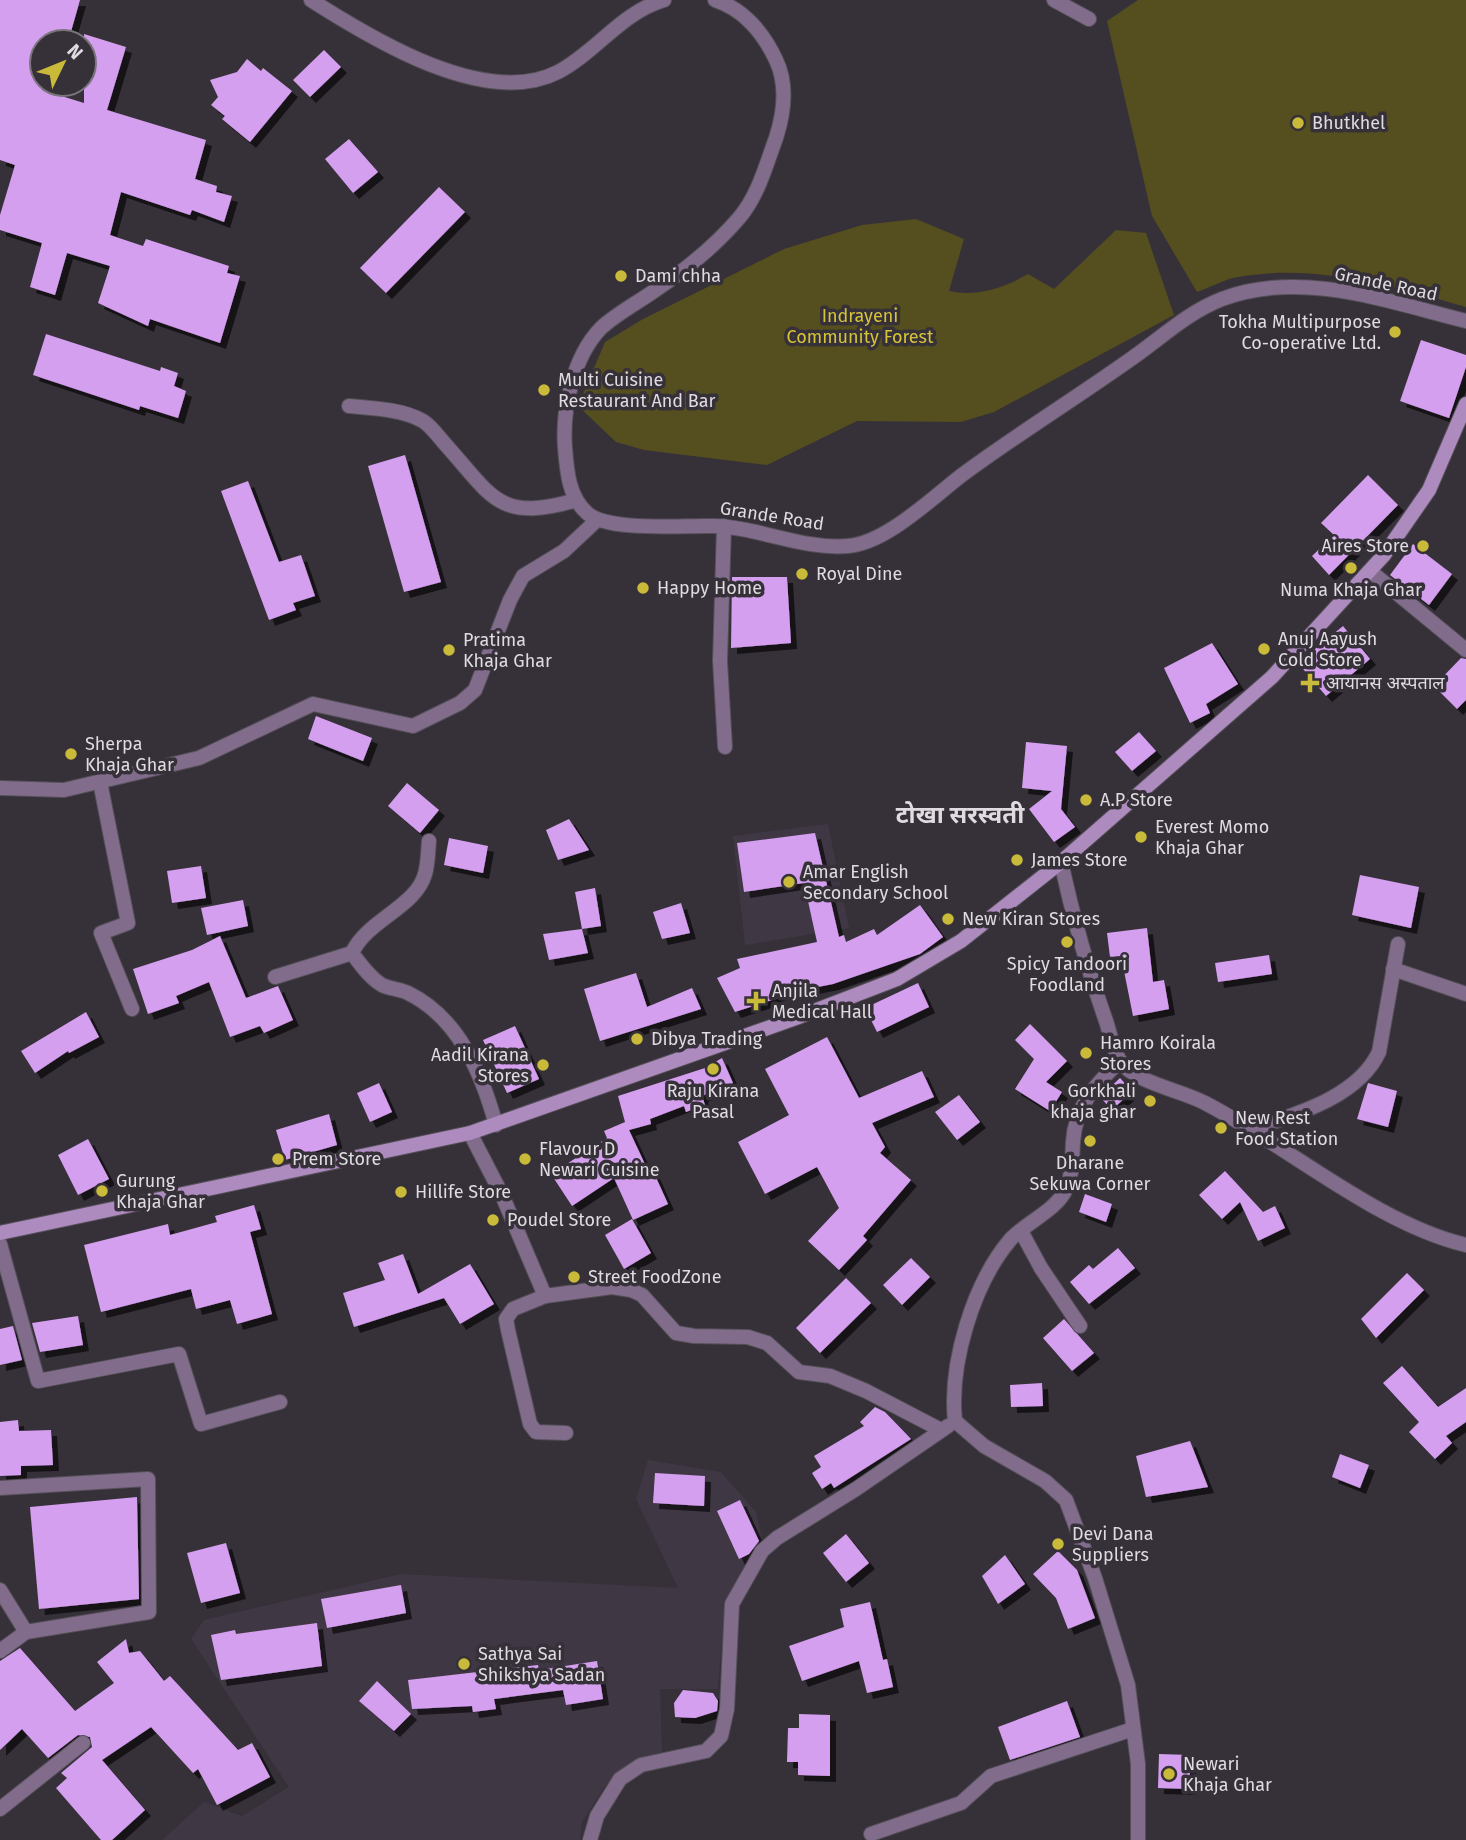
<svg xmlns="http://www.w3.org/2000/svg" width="1466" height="1840" font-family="'Fira Sans','Noto Sans Devanagari',sans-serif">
<defs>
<filter id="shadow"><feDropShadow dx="6" dy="6" stdDeviation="0" flood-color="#0009"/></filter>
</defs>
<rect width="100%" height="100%" fill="#363039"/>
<!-- built -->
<g fill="#403745">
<polygon points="828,824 849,928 745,945 733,836"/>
<polygon points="648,1460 721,1472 756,1512 763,1544 725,1603 718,1689 660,1689 662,1752 644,1757 605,1786 582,1822 580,1840 162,1840 204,1802 242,1816 289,1787 191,1639 204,1620 401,1574 678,1588 636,1499"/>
</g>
<!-- green -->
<g fill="#554e1e">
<path d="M1138 0H1466V307C1392 286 1310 262 1233 278 1221 281 1209 288 1197 292L1152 216 1107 21Z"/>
<path d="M916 219 964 239 949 291C977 297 1004 288 1028 274L1054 289 1116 230 1146 233 1174 315 994 412 961 422 857 421 767 465 644 450 616 442 578 406 605 342 643 319 784 249 862 225Z"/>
</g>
<!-- building -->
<g fill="#d49fee" filter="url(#shadow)">
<polygon points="0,0 80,0 68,42 42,42 42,90 84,103 84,34 126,47 107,110 206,140 195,179 217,186 216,192 232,196 224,222 192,210 190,215 121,192 110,235 143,246 146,239 229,266 227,273 240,276 220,343 150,319 148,326 98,303 110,266 67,253 55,295 30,287 42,243 0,230 0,215 15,165 0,160"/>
<polygon points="324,50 341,67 310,97 293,80"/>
<polygon points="247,59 261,71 263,68 292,91 250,142 222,119 225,116 211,105 218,97 210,80 237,72"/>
<polygon points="349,139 378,172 353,193 325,159"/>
<polygon points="439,187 465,212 386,293 360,268"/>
<polygon points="46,334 160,371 161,367 178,373 174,386 186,391 178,418 140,406 139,410 33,375"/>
<polygon points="1421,340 1466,355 1466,367 1449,418 1400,401"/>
<polygon points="405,455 441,582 404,592 368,466"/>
<polygon points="1368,475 1398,505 1329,575 1312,556 1334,535 1321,523"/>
<polygon points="248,481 279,562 301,555 315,596 293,603 296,610 269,620 221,491"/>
<polygon points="1413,544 1452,574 1429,605 1390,575"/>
<polygon points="732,577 787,577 791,643 731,648"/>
<polygon points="1343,626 1370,659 1326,696 1298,663"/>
<polygon points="1212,643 1238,684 1206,704 1210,713 1190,723 1164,668"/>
<polygon points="1461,658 1466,659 1466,700 1457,709 1434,686"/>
<polygon points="316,716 372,738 363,761 308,739"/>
<polygon points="1139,732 1156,751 1132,771 1115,752"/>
<polygon points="1026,742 1067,746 1061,809 1075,827 1054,842 1029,809 1052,791 1022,788"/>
<polygon points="407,783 439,810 420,833 388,806"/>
<polygon points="569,819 589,850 558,860 546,830"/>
<polygon points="815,833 839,937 844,935 846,942 874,929 877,935 920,905 943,937 920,954 833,984 777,995 778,998 735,1012 717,978 740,968 737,959 817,942 804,883 744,892 737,843"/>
<polygon points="449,838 488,846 483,873 444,865"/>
<polygon points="201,866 206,898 172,903 167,871"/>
<polygon points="1360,875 1419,887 1411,928 1352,915"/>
<polygon points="595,888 601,926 582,929 575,892"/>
<polygon points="243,900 248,926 207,935 201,908"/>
<polygon points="681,903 690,933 662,939 653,912"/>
<polygon points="1147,928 1153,982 1164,980 1169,1009 1133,1016 1121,956 1110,957 1107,933"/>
<polygon points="582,929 588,953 549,960 543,934"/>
<polygon points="220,936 246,998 278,986 293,1020 264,1033 260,1026 230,1037 209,982 176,996 179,1003 148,1014 133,969 192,950"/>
<polygon points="1269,955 1272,974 1218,982 1215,963"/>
<polygon points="636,973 647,1007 692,988 701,1009 600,1041 584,989"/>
<polygon points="918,983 929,1007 877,1032 865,1008"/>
<polygon points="86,1012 99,1037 69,1053 68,1051 35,1073 21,1051"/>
<polygon points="1030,1024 1067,1061 1046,1082 1062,1092 1050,1111 1015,1089 1034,1059 1015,1040"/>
<polygon points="515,1026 539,1079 507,1093 483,1040"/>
<polygon points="827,1037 859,1098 922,1071 934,1097 872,1123 885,1147 880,1153 911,1180 863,1236 867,1240 839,1270 808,1241 839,1208 817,1167 765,1194 738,1142 789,1115 765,1069"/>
<polygon points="722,1058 733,1083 702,1096 705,1105 686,1112 684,1106 650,1119 651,1124 629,1130 650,1175 654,1173 668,1204 633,1220 614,1178 572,1206 551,1174 607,1138 604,1131 625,1122 618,1096 705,1068"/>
<polygon points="1120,1078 1132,1091 1112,1110 1100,1097"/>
<polygon points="379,1083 392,1112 370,1122 357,1093"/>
<polygon points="1368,1083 1397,1091 1388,1127 1357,1119"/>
<polygon points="959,1095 980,1122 957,1140 935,1112"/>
<polygon points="329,1114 337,1145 285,1160 276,1130"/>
<polygon points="88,1139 109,1179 78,1195 58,1155"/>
<polygon points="1225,1171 1263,1212 1275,1206 1285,1228 1258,1241 1240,1202 1222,1219 1199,1195"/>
<polygon points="1085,1194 1112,1204 1106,1222 1079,1212"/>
<polygon points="254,1205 261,1229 250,1232 272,1314 237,1324 230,1300 196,1309 191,1289 101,1312 84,1245 168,1224 170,1235 217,1222 215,1216"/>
<polygon points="632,1219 651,1253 624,1269 605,1235"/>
<polygon points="1118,1248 1135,1268 1089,1304 1070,1282 1089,1265 1093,1269"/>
<polygon points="403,1254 418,1294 470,1264 494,1304 460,1324 444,1298 354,1327 343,1293 385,1280 378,1263"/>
<polygon points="911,1258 930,1277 902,1305 883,1285"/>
<polygon points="1407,1273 1424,1290 1376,1338 1361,1319"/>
<polygon points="846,1278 871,1303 820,1353 796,1328"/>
<polygon points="78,1316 83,1345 40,1352 32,1323"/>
<polygon points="1064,1319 1094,1353 1072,1371 1043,1338"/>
<polygon points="13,1326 22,1360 0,1365 0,1329"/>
<polygon points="1402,1366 1438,1407 1466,1388 1466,1422 1446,1436 1452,1443 1435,1459 1409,1432 1419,1422 1383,1383"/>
<polygon points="1042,1383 1043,1406 1011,1407 1010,1385"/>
<polygon points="875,1407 885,1412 911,1439 834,1488 831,1483 822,1489 812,1473 821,1467 814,1456 864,1426 860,1422"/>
<polygon points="18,1420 19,1431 51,1430 53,1465 21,1466 21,1475 0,1476 0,1422"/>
<polygon points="1190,1441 1208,1487 1146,1497 1136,1456"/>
<polygon points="1340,1454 1369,1465 1360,1488 1332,1477"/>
<polygon points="655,1473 705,1476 704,1506 653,1503"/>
<polygon points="137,1497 139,1599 39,1609 30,1507"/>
<polygon points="740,1500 759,1541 749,1554 739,1559 717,1511"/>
<polygon points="846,1534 869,1563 846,1582 823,1553"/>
<polygon points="226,1543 240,1593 201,1603 187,1553"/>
<polygon points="1058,1551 1077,1570 1095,1618 1068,1629 1056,1598 1033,1574"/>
<polygon points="1005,1555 1025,1584 998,1604 982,1576"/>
<polygon points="401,1585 406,1613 327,1628 321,1599"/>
<polygon points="870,1602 883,1660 887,1659 893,1687 867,1693 859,1661 802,1681 789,1646 844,1627 840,1609"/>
<polygon points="317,1623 322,1666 221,1680 211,1635 235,1630 236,1634"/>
<polygon points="126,1639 129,1653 140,1651 164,1681 170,1676 238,1750 252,1743 270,1777 217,1805 198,1769 193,1773 151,1727 102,1760 145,1810 112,1840 101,1840 56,1788 67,1778 61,1773 92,1747 90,1737 78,1735 48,1758 22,1729 0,1750 0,1661 20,1648 75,1711 114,1683 97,1662"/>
<polygon points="597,1661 603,1699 566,1705 563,1690 494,1699 496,1709 473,1712 472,1706 412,1709 408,1680 538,1665 539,1670"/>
<polygon points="377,1681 411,1714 394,1731 359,1701"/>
<polygon points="683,1690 713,1693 718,1701 717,1711 695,1718 675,1717 674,1703"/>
<polygon points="1067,1701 1080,1737 1010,1760 998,1727"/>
<polygon points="799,1714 830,1715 830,1776 798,1775 798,1762 787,1762 788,1728 799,1728"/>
<polygon points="1159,1754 1191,1755 1189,1789 1158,1788"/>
</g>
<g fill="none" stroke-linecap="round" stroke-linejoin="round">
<!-- minor casing -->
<g stroke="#544f57" stroke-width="16">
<g id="minor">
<polyline points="1054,0 1089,19"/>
<path d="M349 406C372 408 402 409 423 421 431 426 439 437 445 444 492 496 498 522 573 501"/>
<polyline points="724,526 720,661 725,747"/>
<polyline points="1370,571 1466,650"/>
<polyline points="100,782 128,923 101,933 132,1009"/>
<path d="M429 841C428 851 428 864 425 874 416 907 367 920 352 953 360 964 370 978 382 985 390 989 400 989 408 993 459 1018 482 1074 496 1125"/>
<polyline points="1393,969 1466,994"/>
<polyline points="275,977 352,953"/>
<path d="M1120 1061C1096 1084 1075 1106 1073 1142 1072 1158 1073 1174 1066 1189 1057 1210 1025 1223 1010 1240 973 1284 949 1364 955 1421L984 1446 1045 1481 1066 1500 1095 1578 1128 1685 1138 1764V1840"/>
<path d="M1252 1129C1297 1114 1358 1097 1379 1052L1398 944"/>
<polyline points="470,1133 502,1195 545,1296 612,1287 631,1290 642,1295 676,1333 694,1336 748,1337 767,1343 799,1372 830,1376 866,1391 941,1430"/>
<polyline points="1021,1231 1041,1268 1080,1326"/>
<polyline points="0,1244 38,1381 179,1354 201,1424 280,1402"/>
<polyline points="545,1296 513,1309 506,1319 508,1330 530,1424 536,1432 566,1433"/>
<polyline points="0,1488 148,1479 149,1612 26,1632 0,1651"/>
<polyline points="0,1590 26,1632"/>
<polyline points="0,1809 83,1743"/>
<polyline points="871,1834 961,1803 991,1776 1133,1729"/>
<polyline points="590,1840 597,1816 620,1779 641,1765 706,1751 721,1736 727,1709 732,1604 762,1551 777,1538 856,1489 948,1426"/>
</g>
</g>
<!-- tertiary casing -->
<g stroke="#544f57" stroke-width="16">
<g id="tertiary">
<path d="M311 0C372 39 486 109 558 72 596 52 622 12 664 0"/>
<path d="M715 0C744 9 764 34 776 60 788 85 784 113 776 138 766 165 758 196 739 218 715 246 684 271 654 291 637 303 616 314 601 328 573 357 562 409 565 448 567 473 569 497 587 513 608 532 683 525 713 526 758 527 803 550 848 546 886 543 932 498 962 475 1016 435 1073 400 1128 361 1159 340 1186 313 1222 299 1301 269 1389 302 1466 321"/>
<polyline points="0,788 64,790 199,758 313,704 413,726 460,703 475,690 510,600 523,576 564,551 596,521"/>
<path d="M1061 862C1073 917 1087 968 1106 1021 1110 1033 1113 1050 1120 1061 1135 1083 1181 1090 1205 1103 1288 1146 1377 1224 1466 1245"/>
</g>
</g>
<!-- secondary casing -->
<g stroke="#544f57" stroke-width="16">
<polyline id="secondary" points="0,1233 470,1133 796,1018 897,979 961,941 1061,862 1272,677 1384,555 1429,490 1466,404"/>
</g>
<!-- minor -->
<use href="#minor" stroke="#816c8c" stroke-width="14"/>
<!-- tertiary -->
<use href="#tertiary" stroke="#816c8c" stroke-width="14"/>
<!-- secondary -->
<use href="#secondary" stroke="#ad8bbf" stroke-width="14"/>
</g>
<!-- markers -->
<g fill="#caba3a" stroke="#363039" stroke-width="2.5">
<circle cx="1298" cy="123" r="7"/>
<circle cx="621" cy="276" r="7"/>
<circle cx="1395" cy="332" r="7"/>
<circle cx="544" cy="390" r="7"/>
<circle cx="1423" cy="546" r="7"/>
<circle cx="1351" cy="568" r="7"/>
<circle cx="802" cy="574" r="7"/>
<circle cx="643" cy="588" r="7"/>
<circle cx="1264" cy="649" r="7"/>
<circle cx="449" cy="650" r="7"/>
<path d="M1306.5 672.5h7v7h7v7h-7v7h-7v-7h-7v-7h7z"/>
<circle cx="71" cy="754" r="7"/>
<circle cx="1086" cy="800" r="7"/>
<circle cx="1141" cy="837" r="7"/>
<circle cx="1017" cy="860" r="7"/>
<circle cx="789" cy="882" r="7"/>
<circle cx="948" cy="919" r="7"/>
<circle cx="1067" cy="942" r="7"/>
<path d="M752.5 990.5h7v7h7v7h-7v7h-7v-7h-7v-7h7z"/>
<circle cx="637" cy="1039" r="7"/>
<circle cx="1086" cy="1053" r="7"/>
<circle cx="543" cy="1065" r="7"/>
<circle cx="713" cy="1069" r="7"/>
<circle cx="1150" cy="1101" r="7"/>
<circle cx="1221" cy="1128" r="7"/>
<circle cx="1090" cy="1141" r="7"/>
<circle cx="278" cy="1159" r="7"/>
<circle cx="525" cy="1159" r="7"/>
<circle cx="102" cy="1191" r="7"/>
<circle cx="401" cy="1192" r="7"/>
<circle cx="493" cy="1220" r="7"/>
<circle cx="574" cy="1277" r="7"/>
<circle cx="1058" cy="1544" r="7"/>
<circle cx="464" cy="1664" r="7"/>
<circle cx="1169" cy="1774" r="7"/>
</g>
<g text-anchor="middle" stroke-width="7" stroke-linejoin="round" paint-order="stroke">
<!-- poi labels -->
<g font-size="18" fill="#dfdbe1" stroke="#363039" text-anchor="start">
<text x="1312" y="129">Bhutkhel</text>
<text x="635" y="282">Dami chha</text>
<text x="1381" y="328" text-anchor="end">Tokha Multipurpose<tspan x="1381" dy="21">Co-operative Ltd.</tspan></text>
<text x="558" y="386">Multi Cuisine<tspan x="558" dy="21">Restaurant And Bar</tspan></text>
<text x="1409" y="552" text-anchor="end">Aires Store</text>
<text x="816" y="580">Royal Dine</text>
<text x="657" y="594">Happy Home</text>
<text x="1351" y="596" text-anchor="middle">Numa Khaja Ghar</text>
<text x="1278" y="645">Anuj Aayush<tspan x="1278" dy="21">Cold Store</tspan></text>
<text x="463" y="646">Pratima<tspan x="463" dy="21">Khaja Ghar</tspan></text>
<text x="1326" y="689">आयानस अस्पताल</text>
<text x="85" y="750">Sherpa<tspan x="85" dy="21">Khaja Ghar</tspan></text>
<text x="1100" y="806">A.P Store</text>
<text x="1155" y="833">Everest Momo<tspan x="1155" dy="21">Khaja Ghar</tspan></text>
<text x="1031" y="866">James Store</text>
<text x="803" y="878">Amar English<tspan x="803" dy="21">Secondary School</tspan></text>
<text x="962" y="925">New Kiran Stores</text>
<text x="1067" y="970" text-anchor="middle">Spicy Tandoori<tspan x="1067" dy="21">Foodland</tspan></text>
<text x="772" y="997">Anjila<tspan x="772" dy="21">Medical Hall</tspan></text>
<text x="651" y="1045">Dibya Trading</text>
<text x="1100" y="1049">Hamro Koirala<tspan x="1100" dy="21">Stores</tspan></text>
<text x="529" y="1061" text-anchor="end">Aadil Kirana<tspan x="529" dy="21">Stores</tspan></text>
<text x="713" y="1097" text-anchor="middle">Raju Kirana<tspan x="713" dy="21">Pasal</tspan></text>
<text x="1136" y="1097" text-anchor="end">Gorkhali<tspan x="1136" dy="21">khaja ghar</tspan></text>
<text x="1235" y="1124">New Rest<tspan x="1235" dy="21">Food Station</tspan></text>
<text x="539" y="1155">Flavour D<tspan x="539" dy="21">Newari Cuisine</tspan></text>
<text x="292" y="1165">Prem Store</text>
<text x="1090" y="1169" text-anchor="middle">Dharane<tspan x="1090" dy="21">Sekuwa Corner</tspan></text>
<text x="116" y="1187">Gurung<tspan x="116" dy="21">Khaja Ghar</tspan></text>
<text x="415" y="1198">Hillife Store</text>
<text x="507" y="1226">Poudel Store</text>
<text x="588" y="1283">Street FoodZone</text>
<text x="1072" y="1540">Devi Dana<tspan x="1072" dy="21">Suppliers</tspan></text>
<text x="478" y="1660">Sathya Sai<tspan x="478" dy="21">Shikshya Sadan</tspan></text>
<text x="1183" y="1770">Newari<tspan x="1183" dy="21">Khaja Ghar</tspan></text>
</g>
<!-- street labels -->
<g font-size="18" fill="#dfdbe1" stroke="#363039">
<text transform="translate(1386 284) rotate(12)" y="6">Grande Road</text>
<text transform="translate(772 516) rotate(9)" y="6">Grande Road</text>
</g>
<!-- park labels -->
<g font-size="18" fill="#d5c437" stroke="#363039">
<text x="860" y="322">Indrayeni<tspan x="860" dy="21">Community Forest</tspan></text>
</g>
<!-- district labels -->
<g font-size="24" font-weight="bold" fill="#dfdbe1" stroke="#363039">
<text x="960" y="823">टोखा सरस्वती</text>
</g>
</g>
<!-- north arrow -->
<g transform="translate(63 63) rotate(47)"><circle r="33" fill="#363039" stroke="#7a747c" stroke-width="2"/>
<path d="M0-5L12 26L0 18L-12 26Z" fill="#caba3a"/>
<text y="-10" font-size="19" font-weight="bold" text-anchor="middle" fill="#dfdbe1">N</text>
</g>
</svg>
